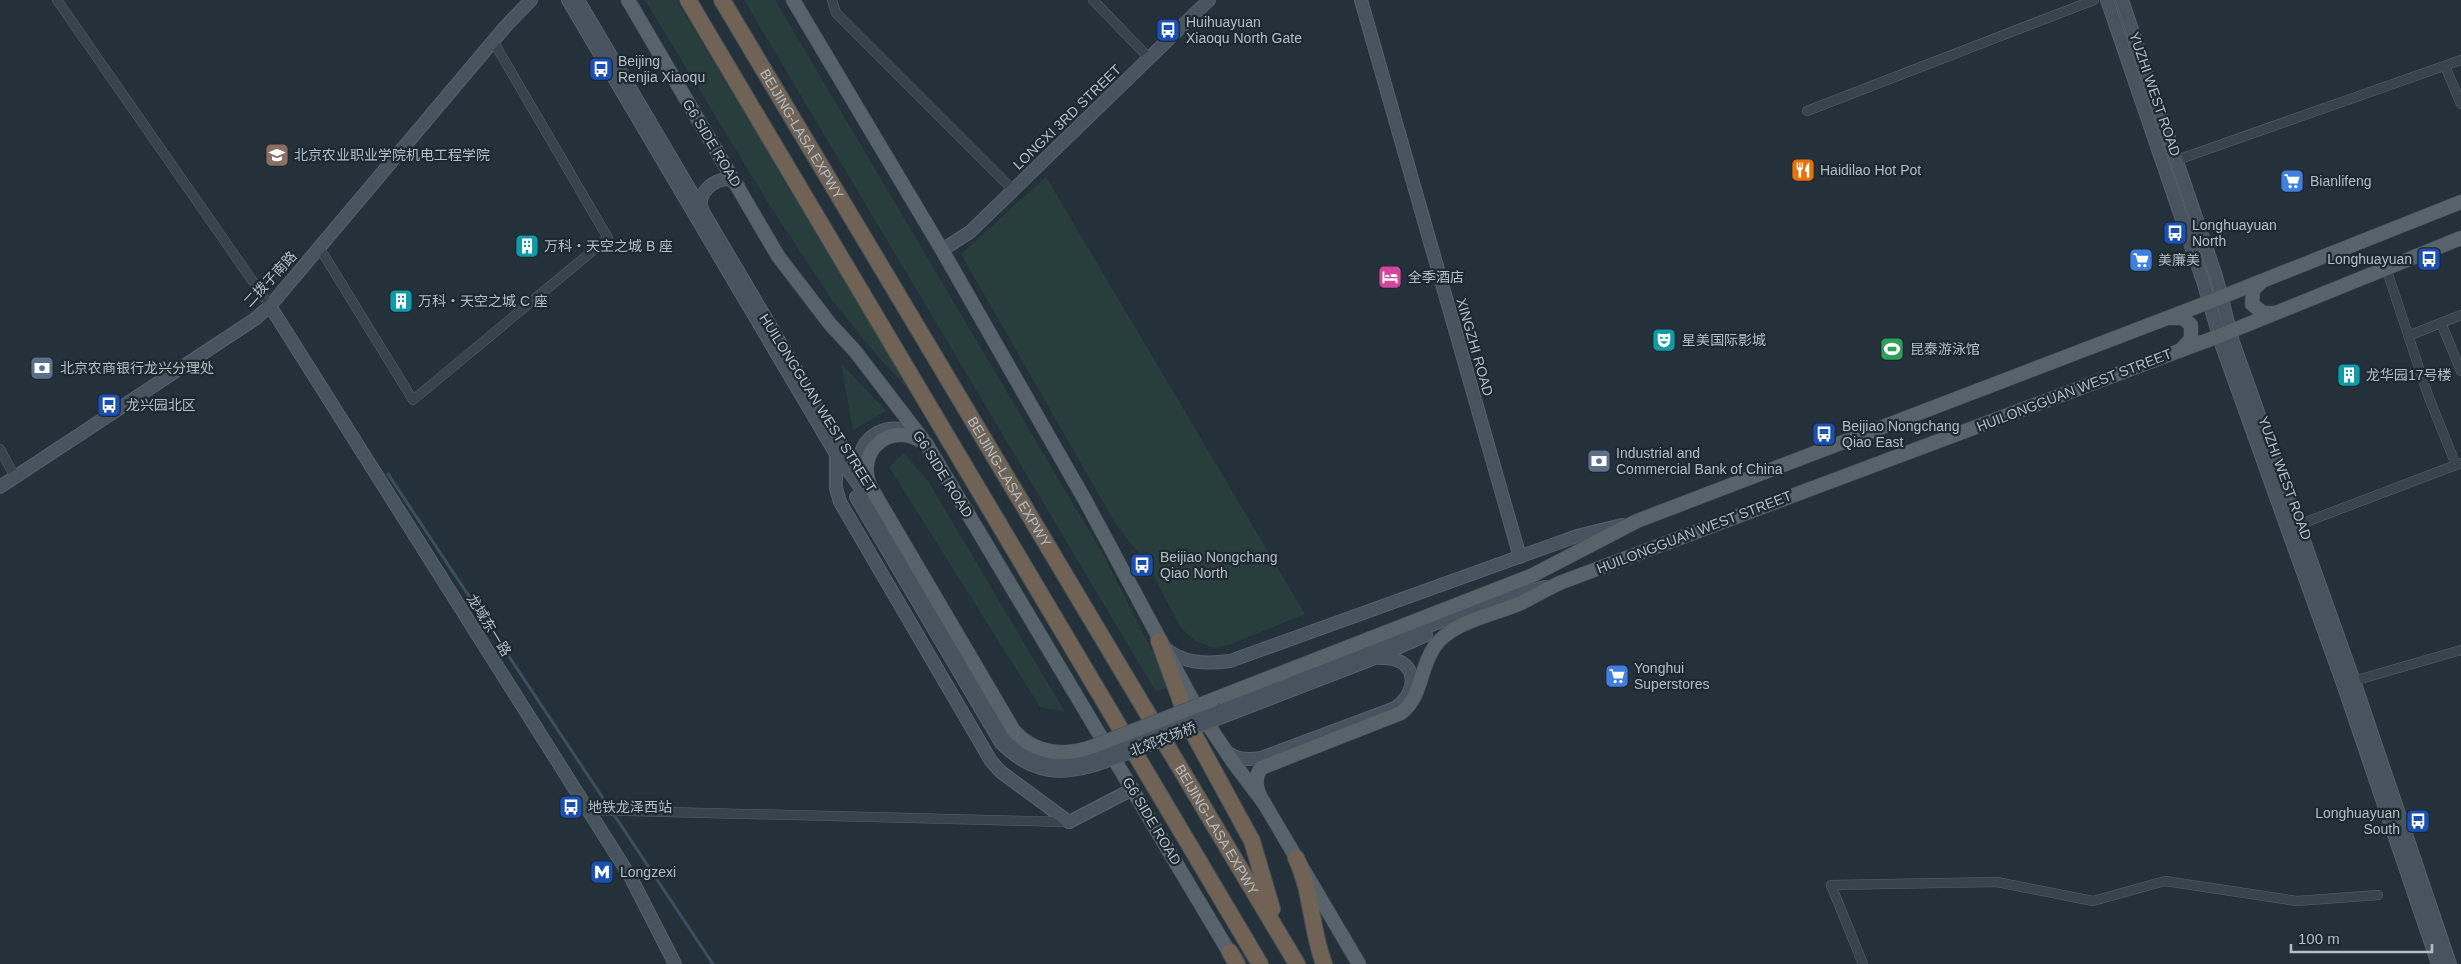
<svg xmlns="http://www.w3.org/2000/svg" width="2461" height="964" font-family="Arial,'Noto Sans SC',sans-serif">
<rect width="100%" height="100%" fill="#25313a"/>
<!-- green -->
<g fill="#283e3c">
<polygon points="645,0 676,0 917,398 880,359 835,304 770,206"/>
<polygon points="744,0 775,0 1104,556 1170,686 1156,692"/>
<polygon points="1046,177 1305,614 1229,645 1214,648 1195,641 1181,628 1148,565 1115,523 961,254"/>
<polygon points="841,363 886,411 853,430"/>
<polygon points="904,453 928,481 1065,712 1040,707 889,467"/>
</g>
<g fill="none" stroke-linecap="round" stroke-linejoin="round">
<!-- stream -->
<polyline stroke="#3a5060" stroke-width="3" points="388,474 713,964"/>
<!-- street casing -->
<g stroke="#576169" stroke-width="10">
<g id="street">
<polyline points="57,0 270,306"/>
<polyline points="832,0 836,13 1013,190"/>
<polyline points="1093,0 1149,58"/>
<polyline points="2445,66 2461,104"/>
<polyline points="1807,111 2094,0"/>
<polyline points="2177,160 2461,60"/>
<polyline points="319,247 413,400 608,238 493,41"/>
<polyline points="2386,268 2428,395 2456,465 2461,463"/>
<polyline points="2441,323 2461,371"/>
<polyline points="2408,336 2461,315"/>
<polyline points="0,449 15,477"/>
<polyline points="2298,525 2456,465"/>
<polyline points="2350,682 2461,650"/>
<polyline points="588,810 1069,822"/>
<polyline points="1863,964 1831,885 1997,882 2093,901 2165,881 2297,901 2378,895"/>
</g>
</g>
<!-- secondary casing -->
<g stroke="#576169" stroke-width="14">
<g id="secondary">
<path d="M568 0 836 454 860 487 1002 729C1028 764 1059 768 1098 753"/>
<polyline points="578,0 833,432 868,484"/>
<polyline points="1361,0 1520,557"/>
<polyline points="2107,0 2203,281 2222,346 2343,684 2438,964"/>
<polyline points="2122,0 2216,276 2233,342 2354,681 2450,964"/>
<path d="M702 210C696 194 713 179 729 179L738 186"/>
<polyline points="942,250 970,232 1209,0"/>
<polyline points="270,306 631,878 675,964"/>
<polyline points="836,454 836,488 840,502 991,761 1001,772 1069,822 1133,789"/>
<path d="M861 471C852 435 895 416 920 438"/>
<polyline points="0,487 255,319 270,306 505,27 531,0"/>
<path d="M856 497 1001 743C1032 774 1063 777 1104 762"/>
<path d="M1164 647C1182 664 1207 664 1230 661L1577 536 1622 525"/>
<polyline points="1216,708 1491,602 1545,587"/>
<polyline points="1222,717 1375,658 1426,635"/>
<path d="M1225 750C1235 760 1248 760 1261 758L1395 708C1422 689 1416 656 1380 658"/>
</g>
</g>
<!-- primary casing -->
<g stroke="#424c54" stroke-width="15">
<g id="primary">
<polyline points="628,0 778,256 830,324 855,351 927,445 1235,962"/>
<polyline points="793,0 942,250 1085,500 1195,705 1233,762 1264,803 1359,964"/>
<polyline points="2262,281 2253,290 2252,304 2263,313 2275,313"/>
<polyline points="2170,318 2183,318 2191,325 2191,339 2181,350"/>
<path d="M924 443C893 420 855 449 870 486L1014 731C1035 754 1065 757 1094 746"/>
<polyline points="1212,700 1533,575 1637,521 2209,302 2461,202"/>
<path d="M1264 803C1257 792 1253 779 1261 768L1401 713C1423 696 1419 668 1435 646 1453 621 1494 615 1521 603 1535 596 1548 588 1562 582L2219 336 2461 238"/>
</g>
</g>
<!-- highway casing -->
<g stroke="#444e56" stroke-width="18">
<g id="highway">
<polyline points="688,0 1260,964"/>
<path id="s1" d="M722 0 1297 964"/>
<polyline points="1159,641 1191,729 1252,841 1272,909"/>
<path d="M1296 858C1312 891 1311 930 1324 964"/>
<polyline points="1230,952 1237,964"/>
</g>
</g>
<!-- street -->
<use href="#street" stroke="#39434b" stroke-width="9"/>
<!-- secondary -->
<use href="#secondary" stroke="#47535e" stroke-width="12"/>
<!-- primary -->
<use href="#primary" stroke="#57626b" stroke-width="14"/>
<!-- highway -->
<use href="#highway" stroke="#706356" stroke-width="16"/>
<!-- secondary-bridge casing -->
<g stroke="#576169" stroke-width="14" stroke-linecap="butt">
<g id="secondary-bridge">
<polyline points="1098,753 1216,708"/>
<polyline points="1104,762 1222,717"/>
</g>
</g>
<!-- primary-bridge casing -->
<g stroke="#424c54" stroke-width="15" stroke-linecap="butt">
<polyline id="primary-bridge" points="1094,746 1212,700"/>
</g>
<!-- secondary-bridge -->
<use href="#secondary-bridge" stroke="#47535e" stroke-width="12"/>
<!-- primary-bridge -->
<use href="#primary-bridge" stroke="#57626b" stroke-width="14"/>
</g>
<!-- icons -->
<defs>
<g id="bus-square" transform="scale(1.25)"><rect x="-9" y="-9" width="18" height="18" rx="4" fill="#1a4fb4" stroke="#1e2830"/><path d="M-5-6H5V4H4V6H2V4H-2V6H-4V4H-5ZM-3.5-4V0h7V-4ZM-3.5 1.2v1.5H-2V1.2ZM2 1.2v1.5H3.5V1.2Z" fill="#fff"/></g>
<g id="university-square" transform="scale(1.25)"><rect x="-9" y="-9" width="18" height="18" rx="4" fill="#8d6e63" stroke="#1e2830"/><path d="M0-5L7-2L0 1L-7-2ZM-4 1L0 2.5L4 1V4Q0 6-4 4Z" fill="#fff"/></g>
<g id="restaurant-square" transform="scale(1.25)"><rect x="-9" y="-9" width="18" height="18" rx="4" fill="#e8710a" stroke="#1e2830"/><path d="M-5-6h1v4h1v-4h1v4h1v-4h1v5L-1.5 .5V6h-2V.5L-5-1ZM5-6V6H3V1.5H1.5Q1.5-4 5-6Z" fill="#fff"/></g>
<g id="supermarket-square" transform="scale(1.25)"><rect x="-9" y="-9" width="18" height="18" rx="4" fill="#3f7fe0" stroke="#1e2830"/><path d="M-6-5.5h2.5l.6 2H6L4.5 2H-2.5L-4.4-4H-6ZM-1.5 3.2a1.3 1.3 0 1 0 .1 0ZM3 3.2a1.3 1.3 0 1 0 .1 0Z" fill="#fff"/></g>
<g id="building-square" transform="scale(1.25)"><rect x="-9" y="-9" width="18" height="18" rx="4" fill="#0f9aa8" stroke="#1e2830"/><path d="M-4-6H4V6H1V3H-1V6H-4ZM-2.5-4.3h1.7v1.8h-1.7ZM.8-4.3h1.7v1.8H.8ZM-2.5-1h1.7V.8h-1.7ZM.8-1h1.7V.8H.8Z" fill="#fff"/></g>
<g id="hotel-square" transform="scale(1.25)"><rect x="-9" y="-9" width="18" height="18" rx="4" fill="#d1479c" stroke="#1e2830"/><path d="M-6-4.5h1.5V1H6V5H4.5V3h-9V5H-6ZM-4 0a1.8 1.8 0 1 1 3.6 0ZM.5 0V-2.5h3Q6-2.5 6 0Z" fill="#fff"/></g>
<g id="theatre-square" transform="scale(1.25)"><rect x="-9" y="-9" width="18" height="18" rx="4" fill="#0f9aa8" stroke="#1e2830"/><path d="M-5-5.5Q0-4 5-5.5V0Q5 5 0 6Q-5 5-5 0ZM-3.3-2.5H-1v1.5H-3.3ZM1-2.5H3.3v1.5H1ZM-2.8 1Q0 5.5 2.8 1Z" fill="#fff"/></g>
<g id="stadium-square" transform="scale(1.25)"><rect x="-9" y="-9" width="18" height="18" rx="4" fill="#2e9e5b" stroke="#1e2830"/><path d="M0-5a6.5 5 0 1 0 0 10a6.5 5 0 1 0 0-10ZM-3.5-1.8h7v3.6h-7Z" fill="#fff"/></g>
<g id="bank-square" transform="scale(1.25)"><rect x="-9" y="-9" width="18" height="18" rx="4" fill="#5c6f8a" stroke="#1e2830"/><path d="M-6-4H6V4H-6ZM0-2.3a2.3 2.3 0 1 0 0 4.6a2.3 2.3 0 1 0 0-4.6Z" fill="#fff"/></g>
<g id="metro-square" transform="scale(1.25)"><rect x="-9" y="-9" width="18" height="18" rx="4" fill="#1a4fb4" stroke="#1e2830"/><path d="M-5.5 5V-5H-3L0 0L3-5H5.5V5H3V-.5L0 4L-3-.5V5Z" fill="#fff"/></g>
</defs>
<g fill-rule="evenodd">
<use href="#bus-square" x="1168" y="30"/>
<use href="#bus-square" x="601" y="69"/>
<use href="#university-square" x="277" y="155"/>
<use href="#restaurant-square" x="1803" y="170"/>
<use href="#supermarket-square" x="2292" y="181"/>
<use href="#bus-square" x="2175" y="233"/>
<use href="#building-square" x="527" y="246"/>
<use href="#bus-square" x="2429" y="259"/>
<use href="#supermarket-square" x="2141" y="260"/>
<use href="#hotel-square" x="1390" y="277"/>
<use href="#building-square" x="401" y="301"/>
<use href="#theatre-square" x="1664" y="340"/>
<use href="#stadium-square" x="1892" y="349"/>
<use href="#bank-square" x="42" y="368"/>
<use href="#building-square" x="2349" y="375"/>
<use href="#bus-square" x="109" y="405"/>
<use href="#bus-square" x="1824" y="434"/>
<use href="#bank-square" x="1599" y="461"/>
<use href="#bus-square" x="1142" y="565"/>
<use href="#supermarket-square" x="1617" y="676"/>
<use href="#bus-square" x="571" y="807"/>
<use href="#bus-square" x="2418" y="821"/>
<use href="#metro-square" x="602" y="872"/>
</g>
<g text-anchor="middle" stroke-width="4.5" stroke-linejoin="round" paint-order="stroke">
<!-- poi labels -->
<g font-size="14" fill="#b4bec6" stroke="#1e2830" text-anchor="start">
<text x="1186" y="27">Huihuayuan<tspan x="1186" dy="16">Xiaoqu North Gate</tspan></text>
<text x="618" y="66">Beijing<tspan x="618" dy="16">Renjia Xiaoqu</tspan></text>
<text x="294" y="160">北京农业职业学院机电工程学院</text>
<text x="1820" y="175">Haidilao Hot Pot</text>
<text x="2310" y="186">Bianlifeng</text>
<text x="2192" y="230">Longhuayuan<tspan x="2192" dy="16">North</tspan></text>
<text x="544" y="251">万科・天空之城 B 座</text>
<text x="2412" y="264" text-anchor="end">Longhuayuan</text>
<text x="2158" y="265">美廉美</text>
<text x="1408" y="282">全季酒店</text>
<text x="418" y="306">万科・天空之城 C 座</text>
<text x="1682" y="345">星美国际影城</text>
<text x="1910" y="354">昆泰游泳馆</text>
<text x="60" y="373">北京农商银行龙兴分理处</text>
<text x="2366" y="380">龙华园17号楼</text>
<text x="126" y="410">龙兴园北区</text>
<text x="1842" y="431">Beijiao Nongchang<tspan x="1842" dy="16">Qiao East</tspan></text>
<text x="1616" y="458">Industrial and<tspan x="1616" dy="16">Commercial Bank of China</tspan></text>
<text x="1160" y="562">Beijiao Nongchang<tspan x="1160" dy="16">Qiao North</tspan></text>
<text x="1634" y="673">Yonghui<tspan x="1634" dy="16">Superstores</tspan></text>
<text x="588" y="812">地铁龙泽西站</text>
<text x="2400" y="818" text-anchor="end">Longhuayuan<tspan x="2400" dy="16">South</tspan></text>
<text x="620" y="877">Longzexi</text>
</g>
<!-- street labels -->
<g font-size="14" fill="#b4bec6" stroke="#1e2830">
<text transform="translate(2155 94) rotate(71)" y="5">YUZHI WEST ROAD</text>
<text transform="translate(1067 117) rotate(-44)" y="5">LONGXI 3RD STREET</text>
<text dy="5" stroke="none"><textPath href="#s1" startOffset="156">BEIJING-LASA EXPWY</textPath></text>
<text transform="translate(712 143) rotate(59)" y="5">G6 SIDE ROAD</text>
<text transform="translate(270 279) rotate(-47)" y="5">二拨子南路</text>
<text transform="translate(1475 347) rotate(74)" y="5">XINGZHI ROAD</text>
<text transform="translate(2074 390) rotate(-21)" y="5">HUILONGGUAN WEST STREET</text>
<text transform="translate(818 403) rotate(58)" y="5">HUILONGGUAN WEST STREET</text>
<text transform="translate(943 474) rotate(58)" y="5">G6 SIDE ROAD</text>
<text transform="translate(2285 478) rotate(70)" y="5">YUZHI WEST ROAD</text>
<text dy="5" stroke="none"><textPath href="#s1" startOffset="561">BEIJING-LASA EXPWY</textPath></text>
<text transform="translate(1694 532) rotate(-21)" y="5">HUILONGGUAN WEST STREET</text>
<text transform="translate(489 625) rotate(58)" y="5">龙域东一路</text>
<text transform="translate(1163 739) rotate(-21)" y="5">北郊农场桥</text>
<text transform="translate(1152 821) rotate(59)" y="5">G6 SIDE ROAD</text>
<text dy="5" stroke="none"><textPath href="#s1" startOffset="966">BEIJING-LASA EXPWY</textPath></text>
</g>
</g>
<!-- scale -->
<path d="M2291 944v8h141v-8" fill="none" stroke="#b4bec6" stroke-width="2.5"/>
<text x="2298" y="944" font-size="15" fill="#b4bec6" stroke="#1e2830" stroke-width="4" paint-order="stroke">100 m</text>
</svg>
